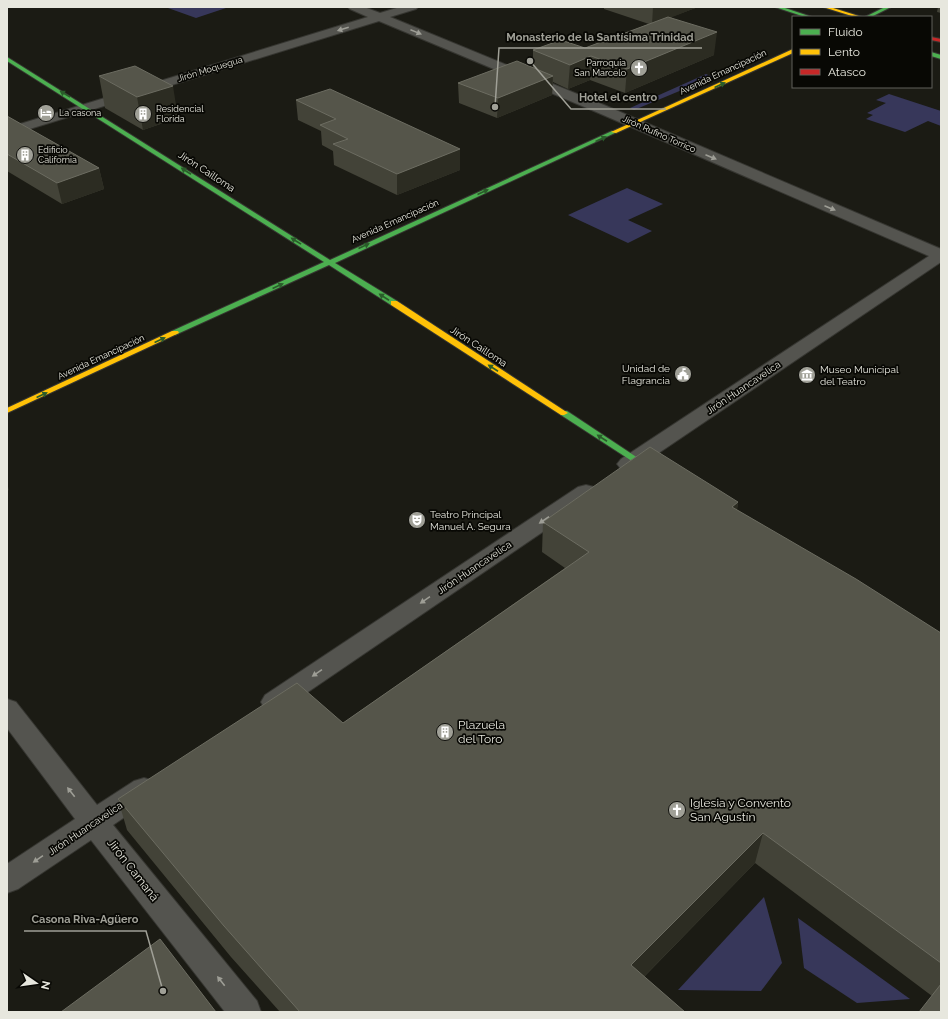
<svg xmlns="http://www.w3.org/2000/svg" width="948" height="1019" font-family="Raleway,sans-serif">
<rect width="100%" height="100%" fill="#1b1b14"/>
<!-- green -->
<g fill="#37375a">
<polygon points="171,7 229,7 196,18 168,8"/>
<polygon points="706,74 713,77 634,110 630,108"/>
<polygon points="889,94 941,111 941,126 928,121 905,132 866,119 873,115 867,113 886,103 876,100"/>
<polygon points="627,188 663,204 628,220 652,231 628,243 568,215"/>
<polygon points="764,897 782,963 761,991 678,990"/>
<polygon points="798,918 910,999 857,1003 804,968"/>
</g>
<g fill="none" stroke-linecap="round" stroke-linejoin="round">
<!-- street casing -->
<g stroke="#363631" stroke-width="2">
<g id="street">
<polygon points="348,7 364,7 380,13 400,7 418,7 416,9 390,17 604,105 941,249 941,262 635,469 628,470 621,469 617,464 621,459 929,256 594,111 379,21 7,136 7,128 368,17 350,9"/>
<polygon points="586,485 594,487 597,492 594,497 283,709 274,712 265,709 261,702 265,695 578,487"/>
<polygon points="7,699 16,702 97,805 134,781 144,778 154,781 158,789 154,797 113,825 257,1001 261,1012 225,1012 91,840 18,889 7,893 7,864 75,819 7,728"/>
</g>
</g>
<!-- fast casing -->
<g stroke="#363631" stroke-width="2">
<g id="fast">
<polygon points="775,7 782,7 812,17 805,17"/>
<polygon points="885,7 891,7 871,17 865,17"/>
<polygon points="931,52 941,55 941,59 931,56"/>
<polygon points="7,57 330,260 612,131 617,132 335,263 397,301 397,305 391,305 329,265 175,335 171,333 172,331 324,262 7,61"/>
<polygon points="561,411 567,411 662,474 661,476 655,476 561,415 560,413"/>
</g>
</g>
<!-- slow casing -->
<g stroke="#363631" stroke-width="2">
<g id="slow">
<polygon points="823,7 830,7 862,17 855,17"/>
<polygon points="793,49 793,53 616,133 611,132"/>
<polygon points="391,301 397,301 568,413 564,415 561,415 391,305"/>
<polygon points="172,331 178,331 179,333 7,413 7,408"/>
</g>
</g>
<!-- jam casing -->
<g stroke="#363631" stroke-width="2">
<polygon id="jam" points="931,37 941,39 941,42 931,40"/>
</g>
<!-- street -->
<use href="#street" fill="#54544f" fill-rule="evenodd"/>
<!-- fast -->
<use href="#fast" fill="#4caf50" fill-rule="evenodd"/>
<!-- slow -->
<use href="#slow" fill="#ffc107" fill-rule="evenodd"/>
<!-- jam -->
<use href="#jam" fill="#c62828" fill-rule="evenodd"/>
</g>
<!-- wall -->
<g fill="#434338">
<polygon points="604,7 698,7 671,17 714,55 625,93 590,80 568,89 553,82 552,95 497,118 459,103 458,83 533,68 533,50 585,48 649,24 604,9"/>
<polygon points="938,7 941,7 941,13 937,12"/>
<polygon points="99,76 178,118 143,130 105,108"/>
<polygon points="296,100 460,149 460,170 397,195 334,165 333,151 322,145 321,131 298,120"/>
<polygon points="7,116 99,168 104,189 62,204 7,171"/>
<polygon points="738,502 737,510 941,633 941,1012 932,996 755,863 644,977 685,1012 280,1012 231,957 127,830 118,799 343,723 565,568 542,552 543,522"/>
</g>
<!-- shaded-wall -->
<g fill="#2c2c22">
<polygon points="653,7 698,7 652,25"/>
<polygon points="717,32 714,55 625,93 627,69"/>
<polygon points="591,56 590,80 568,89 570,65"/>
<polygon points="553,76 552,95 497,118 498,98"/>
<polygon points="173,86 178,118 143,130 137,97"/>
<polygon points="460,149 460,170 397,195 397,174"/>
<polygon points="99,168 104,189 62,204 57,183"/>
<polygon points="7,483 9,490 7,491"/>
<polygon points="738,502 733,532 732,507"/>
<polygon points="763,833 755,863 626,995 631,965"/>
</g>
<!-- building -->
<g fill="#55554a" stroke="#6c6c61">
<polygon points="668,17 717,32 627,69 591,56 570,65 533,50 561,40 585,48"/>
<polygon points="517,61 553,76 498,98 458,83"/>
<polygon points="135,66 173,86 137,97 99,76"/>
<polygon points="330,89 460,149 397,174 333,144 348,139 320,125 336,119 296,100"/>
<polygon points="7,116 99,168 57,183 7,154"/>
<polygon points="650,447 738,502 732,507 856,579 941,633 941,963 763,833 631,965 685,1012 300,1012 224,926 118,799 297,683 343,723 589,552 543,522"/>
<polygon points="160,939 216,1012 61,1012"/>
<polygon points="941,984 941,1012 919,1012"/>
</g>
<!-- one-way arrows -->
<defs><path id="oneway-solid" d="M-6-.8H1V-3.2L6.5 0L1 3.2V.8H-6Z"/></defs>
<g fill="#9e9e96">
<use href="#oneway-solid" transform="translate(343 29) rotate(163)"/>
<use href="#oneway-solid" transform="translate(416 32) rotate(22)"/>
<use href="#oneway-solid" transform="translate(711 157) rotate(23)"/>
<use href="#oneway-solid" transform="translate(830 208) rotate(23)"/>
<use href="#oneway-solid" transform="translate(544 520) rotate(146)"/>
<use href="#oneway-solid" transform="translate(425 600) rotate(146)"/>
<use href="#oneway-solid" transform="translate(317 673) rotate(146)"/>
<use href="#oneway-solid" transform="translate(71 792) rotate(-128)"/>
<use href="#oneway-solid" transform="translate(38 859) rotate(146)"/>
<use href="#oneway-solid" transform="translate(221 981) rotate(-128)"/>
</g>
<g fill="#2a5c2a">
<use href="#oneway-solid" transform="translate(720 85) rotate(-25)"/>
<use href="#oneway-solid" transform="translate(65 94) rotate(-149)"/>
<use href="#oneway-solid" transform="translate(601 139) rotate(-24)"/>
<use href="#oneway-solid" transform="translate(186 171) rotate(-147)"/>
<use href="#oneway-solid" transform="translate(483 192) rotate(-24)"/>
<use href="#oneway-solid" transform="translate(296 241) rotate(-148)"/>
<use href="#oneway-solid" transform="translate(364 246) rotate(-24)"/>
<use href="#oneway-solid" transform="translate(278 286) rotate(-25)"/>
<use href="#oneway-solid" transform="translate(384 297) rotate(-147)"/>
<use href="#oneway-solid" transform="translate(160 340) rotate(-25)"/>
<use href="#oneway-solid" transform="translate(493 368) rotate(-147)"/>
<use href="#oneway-solid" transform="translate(42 395) rotate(-25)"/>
<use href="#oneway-solid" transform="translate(602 438) rotate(-147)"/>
</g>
<!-- icons -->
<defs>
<g id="church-disc" transform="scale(0.9)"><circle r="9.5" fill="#a0a097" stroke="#080804"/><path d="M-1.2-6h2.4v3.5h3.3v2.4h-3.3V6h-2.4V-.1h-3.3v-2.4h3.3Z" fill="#fff"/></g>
<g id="hotel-disc" transform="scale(0.9)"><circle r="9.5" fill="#a0a097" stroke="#080804"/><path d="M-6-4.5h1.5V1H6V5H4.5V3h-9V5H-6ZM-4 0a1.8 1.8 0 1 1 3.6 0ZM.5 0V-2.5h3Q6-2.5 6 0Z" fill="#fff"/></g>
<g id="building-disc" transform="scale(0.9)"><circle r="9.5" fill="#a0a097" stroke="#080804"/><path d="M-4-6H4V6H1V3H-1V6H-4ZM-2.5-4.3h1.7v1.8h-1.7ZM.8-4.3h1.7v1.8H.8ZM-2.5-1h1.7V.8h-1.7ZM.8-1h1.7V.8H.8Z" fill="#fff"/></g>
<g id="civic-disc" transform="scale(0.9)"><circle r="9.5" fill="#a0a097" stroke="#080804"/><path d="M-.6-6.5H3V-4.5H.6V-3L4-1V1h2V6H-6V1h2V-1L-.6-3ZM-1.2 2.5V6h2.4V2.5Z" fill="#fff"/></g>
<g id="museum-disc" transform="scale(0.9)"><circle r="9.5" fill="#a0a097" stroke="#080804"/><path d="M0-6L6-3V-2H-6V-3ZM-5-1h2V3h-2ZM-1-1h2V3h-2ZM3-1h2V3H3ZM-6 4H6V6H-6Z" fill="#fff"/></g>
<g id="theatre-disc" transform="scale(0.9)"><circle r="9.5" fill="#a0a097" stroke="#080804"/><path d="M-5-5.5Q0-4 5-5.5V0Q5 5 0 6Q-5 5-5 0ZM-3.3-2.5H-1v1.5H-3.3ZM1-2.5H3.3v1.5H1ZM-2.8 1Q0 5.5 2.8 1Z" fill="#fff"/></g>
</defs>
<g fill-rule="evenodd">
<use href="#church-disc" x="639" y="68"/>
<use href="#hotel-disc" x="46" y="113"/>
<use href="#building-disc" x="143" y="114"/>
<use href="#building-disc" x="25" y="155"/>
<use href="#civic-disc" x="683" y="374"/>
<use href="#museum-disc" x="807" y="375"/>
<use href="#theatre-disc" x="417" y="520"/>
<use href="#building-disc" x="445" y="732"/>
<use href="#church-disc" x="677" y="810"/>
</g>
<g text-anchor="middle" stroke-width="3.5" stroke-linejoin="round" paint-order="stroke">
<!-- far-poi labels -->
<g font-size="9" fill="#e7e7de" stroke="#080804" text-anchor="start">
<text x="626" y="66" text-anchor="end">Parroquia<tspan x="626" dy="10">San Marcelo</tspan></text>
<text x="156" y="112">Residencial<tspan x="156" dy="10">Florida</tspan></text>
<text x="59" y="116">La casona</text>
<text x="38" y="153">Edificio<tspan x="38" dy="10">California</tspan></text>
</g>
<!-- far-street labels -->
<g font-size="9" fill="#e7e7de" stroke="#080804">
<text transform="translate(210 69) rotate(-17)" y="3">Jirón Moquegua</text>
<text transform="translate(723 72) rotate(-25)" y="3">Avenida Emancipación</text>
<text transform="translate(659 134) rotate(24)" y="3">Jirón Rufino Torrico</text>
<text transform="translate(395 221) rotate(-24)" y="3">Avenida Emancipación</text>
<text transform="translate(101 357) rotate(-25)" y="3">Avenida Emancipación</text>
</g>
<!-- street labels -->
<g font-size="10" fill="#e7e7de" stroke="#080804">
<text transform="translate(207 171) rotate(33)" y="4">Jirón Cailloma</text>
<text transform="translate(479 346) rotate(33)" y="4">Jirón Cailloma</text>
<text transform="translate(743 387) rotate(-34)" y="4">Jirón Huancavelica</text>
<text transform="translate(474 567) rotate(-34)" y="4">Jirón Huancavelica</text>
<text transform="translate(85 828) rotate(-34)" y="4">Jirón Huancavelica</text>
</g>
<!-- poi labels -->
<g font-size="10" fill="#e7e7de" stroke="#080804" text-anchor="start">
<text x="670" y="372" text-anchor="end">Unidad de<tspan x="670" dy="12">Flagrancia</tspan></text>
<text x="820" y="373">Museo Municipal<tspan x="820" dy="12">del Teatro</tspan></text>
<text x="430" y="518">Teatro Principal<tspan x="430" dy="12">Manuel A. Segura</tspan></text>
</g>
<!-- near-poi labels -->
<g font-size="12" fill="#e7e7de" stroke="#080804" text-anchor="start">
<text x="458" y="729">Plazuela<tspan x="458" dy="14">del Toro</tspan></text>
<text x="690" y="807">Iglesia y Convento<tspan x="690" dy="14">San Agustín</tspan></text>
</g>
<!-- near-street labels -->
<g font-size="12" fill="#e7e7de" stroke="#080804">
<text transform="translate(133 870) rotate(52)" y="4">Jirón Camaná</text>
</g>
</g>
<!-- callouts -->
<path fill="none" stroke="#a0a097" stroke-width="1.5" d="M495 107L499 48H702M530 61L571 109H666M163 991L146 931H24"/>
<g fill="#a0a097" stroke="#080804" stroke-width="1.5">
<circle cx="495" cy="107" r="4"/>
<circle cx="530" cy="61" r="4"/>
<circle cx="163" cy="991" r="4"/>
</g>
<g font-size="11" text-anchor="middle" font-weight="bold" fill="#a0a097" stroke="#080804" stroke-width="3.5" stroke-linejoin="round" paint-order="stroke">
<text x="600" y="41">Monasterio de la Santísima Trinidad</text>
<text x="618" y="101">Hotel el centro</text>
<text x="85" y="923">Casona Riva-Agüero</text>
</g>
<!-- border -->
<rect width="948" height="1019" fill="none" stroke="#e7e7de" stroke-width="16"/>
<!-- legend -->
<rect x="792" y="16" width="140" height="72" fill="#080804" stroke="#61615b"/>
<rect x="800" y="29" width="20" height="6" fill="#4caf50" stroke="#61615b"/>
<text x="828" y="36" font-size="12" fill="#e7e7de">Fluido</text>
<rect x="800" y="49" width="20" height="6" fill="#ffc107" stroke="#61615b"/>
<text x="828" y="56" font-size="12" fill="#e7e7de">Lento</text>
<rect x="800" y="69" width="20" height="6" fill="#c62828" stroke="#61615b"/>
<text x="828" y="76" font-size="12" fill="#e7e7de">Atasco</text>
<!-- north arrow -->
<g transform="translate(36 983) rotate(103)" stroke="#080804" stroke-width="3" paint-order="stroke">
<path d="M0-3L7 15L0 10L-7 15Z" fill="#e7e7de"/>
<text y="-6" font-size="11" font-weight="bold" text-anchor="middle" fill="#e7e7de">N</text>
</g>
</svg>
